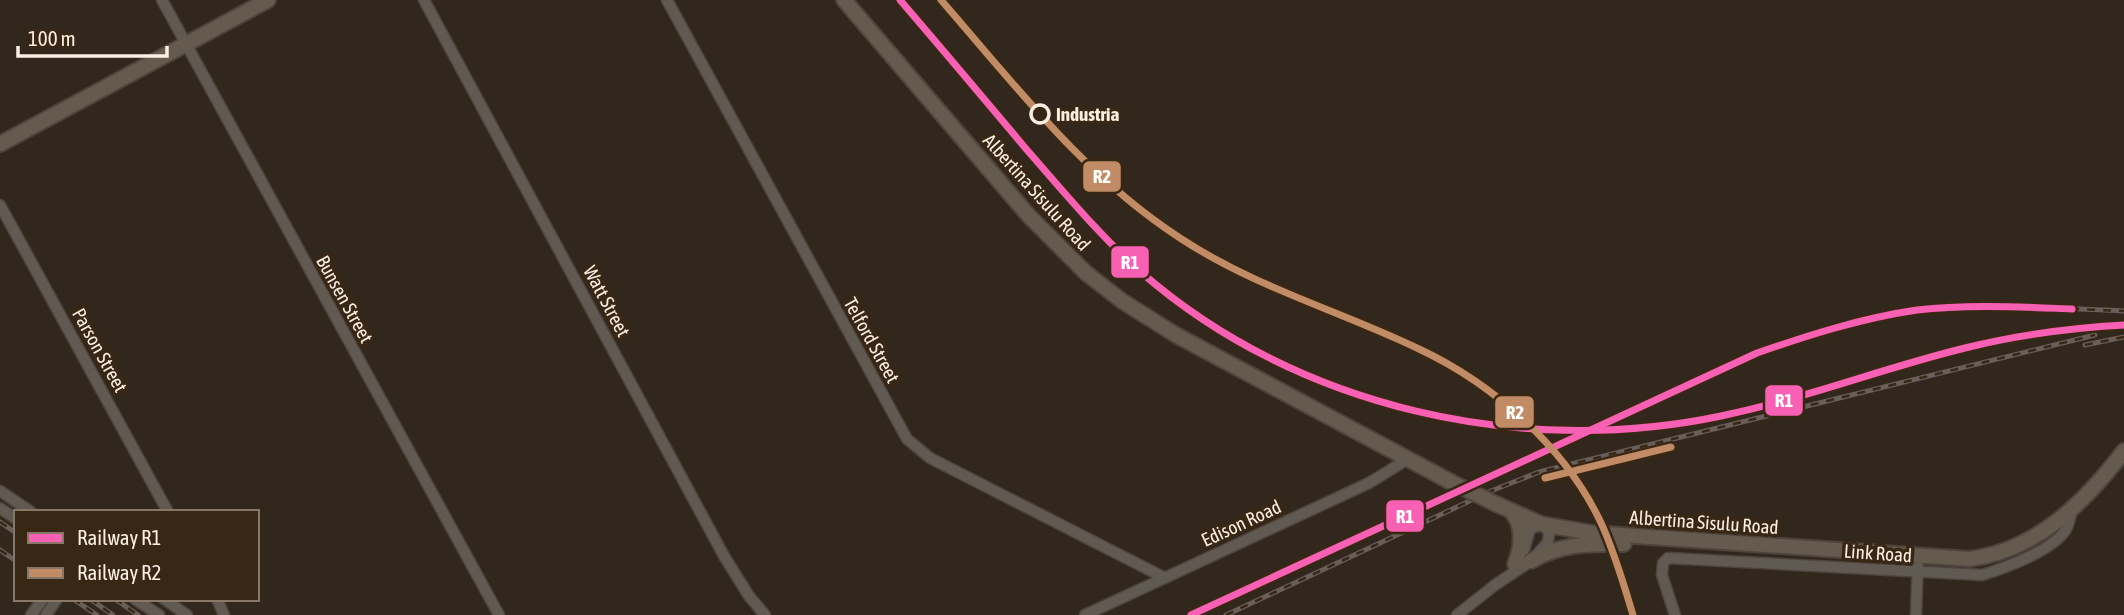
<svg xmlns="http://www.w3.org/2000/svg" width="2124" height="615" font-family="'Asap Condensed',sans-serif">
<rect width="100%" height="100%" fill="#31271d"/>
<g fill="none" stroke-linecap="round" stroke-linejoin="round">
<!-- minor casing -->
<g stroke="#4d443d" stroke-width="13">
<g id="minor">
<polyline points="162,0 499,615"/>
<polyline points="424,0 724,556 749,596 765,615"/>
<polyline points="667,0 907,439 930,458 1165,578"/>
<polyline points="0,205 168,512"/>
<polyline points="0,491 31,512"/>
<polyline points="0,508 16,519"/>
<polyline points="1524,550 1530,529 1541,524"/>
<polyline points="135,599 159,615"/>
<polyline points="164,599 187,615"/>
<polyline points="217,599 224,615"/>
<polyline points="31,615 43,599"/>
<polyline points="46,615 57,599"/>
<polyline points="1085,615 1369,483 1408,459"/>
<polyline points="1457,615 1495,585 1531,561 1548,542 1549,533 1544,525"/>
<path d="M1675 615 1662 575 1663 563 1668 558 1982 575C2005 568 2051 551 2065 531 2069 525 2070 517 2072 510"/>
<polyline points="1916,615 1918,558"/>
</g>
</g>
<!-- primary casing -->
<g stroke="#4d443d" stroke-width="18">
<g id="primary">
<polyline points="844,0 1029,216 1086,273 1122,301 1176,335 1451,482"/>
<polyline points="0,144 268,0"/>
<path d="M1494 503 1541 524 1592 533 1969 559C2036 551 2085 502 2124 451"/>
<path d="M1511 511C1524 525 1522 547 1515 564"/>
<path d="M1531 561C1561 543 1590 544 1624 544"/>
</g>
</g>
<!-- minor -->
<use href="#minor" stroke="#615a52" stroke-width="10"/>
<!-- primary -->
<use href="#primary" stroke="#645a4d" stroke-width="14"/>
<!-- rail casing -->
<g stroke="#675f58" stroke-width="5">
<g id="rail">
<path d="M900 0C943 50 985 100 1027 150 1064 192 1100 236 1142 273 1297 408 1522 458 1721 416 1804 399 1883 368 1965 348 2017 335 2070 328 2124 325"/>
<path d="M941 0C1022 94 1099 194 1209 256 1314 314 1426 335 1520 415"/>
<polyline points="2085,345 2124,337"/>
<polyline points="1559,460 1576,481 1601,524"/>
<polyline points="0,522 16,533"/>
<polyline points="0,550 16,561"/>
<polyline points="1613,552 1633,615"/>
<polyline points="73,599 97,615"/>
<polyline points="90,599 113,615"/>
<polyline points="115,599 138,615"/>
<path d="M1191 615 1718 369C1789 337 1866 314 1943 308 2003 303 2064 309 2124 311"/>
<polyline points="1226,615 1491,491 1539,472 2095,335"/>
</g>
</g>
<!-- rail -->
<use href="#rail" stroke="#392715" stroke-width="2.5" stroke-dasharray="8" stroke-linecap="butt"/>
<!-- primary-bridge casing -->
<g stroke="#4d443d" stroke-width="18" stroke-linecap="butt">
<polyline id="primary-bridge" points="1451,482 1494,503"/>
</g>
<!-- primary-bridge -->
<use href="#primary-bridge" stroke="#645a4d" stroke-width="14"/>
<!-- rail-1 casing -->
<g stroke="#392715" stroke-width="12">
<g id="rail-1">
<path d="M900 0C943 50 985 100 1027 150 1064 192 1100 236 1142 273 1297 408 1522 458 1721 416 1804 399 1883 368 1965 348 2017 335 2070 328 2124 325"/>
<path d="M1191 615 1757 353C1809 335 1862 318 1917 310 1968 304 2020 307 2072 309"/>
</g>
</g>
<!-- rail-2 casing -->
<g stroke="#392715" stroke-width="12">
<g id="rail-2">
<path d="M941 0C1015 85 1084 176 1180 238 1254 287 1340 311 1419 349 1494 384 1567 449 1602 525 1615 554 1624 585 1633 615"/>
<polyline points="1545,478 1671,447"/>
</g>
</g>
<!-- rail-1 -->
<use href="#rail-1" stroke="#f860b3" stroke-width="7"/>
<!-- rail-2 -->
<use href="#rail-2" stroke="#c18c65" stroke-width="7"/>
</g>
<!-- markers -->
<circle fill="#392715" stroke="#fbeee3" stroke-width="3.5" cx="1040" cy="114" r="9"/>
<g text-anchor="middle" stroke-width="7" stroke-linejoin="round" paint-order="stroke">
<!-- stop labels -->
<g font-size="19" font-weight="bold" fill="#fbeee3" stroke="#392715" text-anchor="start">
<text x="1056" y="121">Industria</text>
</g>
<!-- street labels -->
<g font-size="19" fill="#fbeee3" stroke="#392715">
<text transform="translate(1037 192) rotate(48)" y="7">Albertina Sisulu Road</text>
<text transform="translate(345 299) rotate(61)" y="7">Bunsen Street</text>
<text transform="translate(607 301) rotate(62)" y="7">Watt Street</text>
<text transform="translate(872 340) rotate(61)" y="7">Telford Street</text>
<text transform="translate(100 350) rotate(61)" y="7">Parson Street</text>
<text transform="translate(1704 522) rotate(4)" y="7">Albertina Sisulu Road</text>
<text transform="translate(1241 523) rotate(-25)" y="7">Edison Road</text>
<text transform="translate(1878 553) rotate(4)" y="7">Link Road</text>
</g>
</g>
<g stroke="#392715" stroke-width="2.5">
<rect x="1082" y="160" width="40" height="33" rx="7" fill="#c18c65"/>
<rect x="1110" y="245" width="40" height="34" rx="7" fill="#f860b3"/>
<rect x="1764" y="384" width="40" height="33" rx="7" fill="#f860b3"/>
<rect x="1494" y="395" width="41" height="34" rx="7" fill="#c18c65"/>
<rect x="1385" y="499" width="40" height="34" rx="7" fill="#f860b3"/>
</g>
<g font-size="19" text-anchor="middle" font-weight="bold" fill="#fff">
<text x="1102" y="183">R2</text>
<text x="1130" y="269">R1</text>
<text x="1784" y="407">R1</text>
<text x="1515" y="419">R2</text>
<text x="1405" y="523">R1</text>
</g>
<!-- legend -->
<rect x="14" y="510" width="245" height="91" fill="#392715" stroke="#877767" stroke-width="2"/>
<rect x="28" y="533" width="35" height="10" fill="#f860b3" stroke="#877767" stroke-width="2"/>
<text x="77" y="545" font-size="21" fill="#fbeee3">Railway R1</text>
<rect x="28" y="568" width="35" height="10" fill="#c18c65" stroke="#877767" stroke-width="2"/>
<text x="77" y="580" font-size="21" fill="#fbeee3">Railway R2</text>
<!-- scale -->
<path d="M18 46v10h149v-10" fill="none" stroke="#fbeee3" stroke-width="3.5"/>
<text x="28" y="46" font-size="21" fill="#fbeee3" stroke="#392715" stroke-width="5" paint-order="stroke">100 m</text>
</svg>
